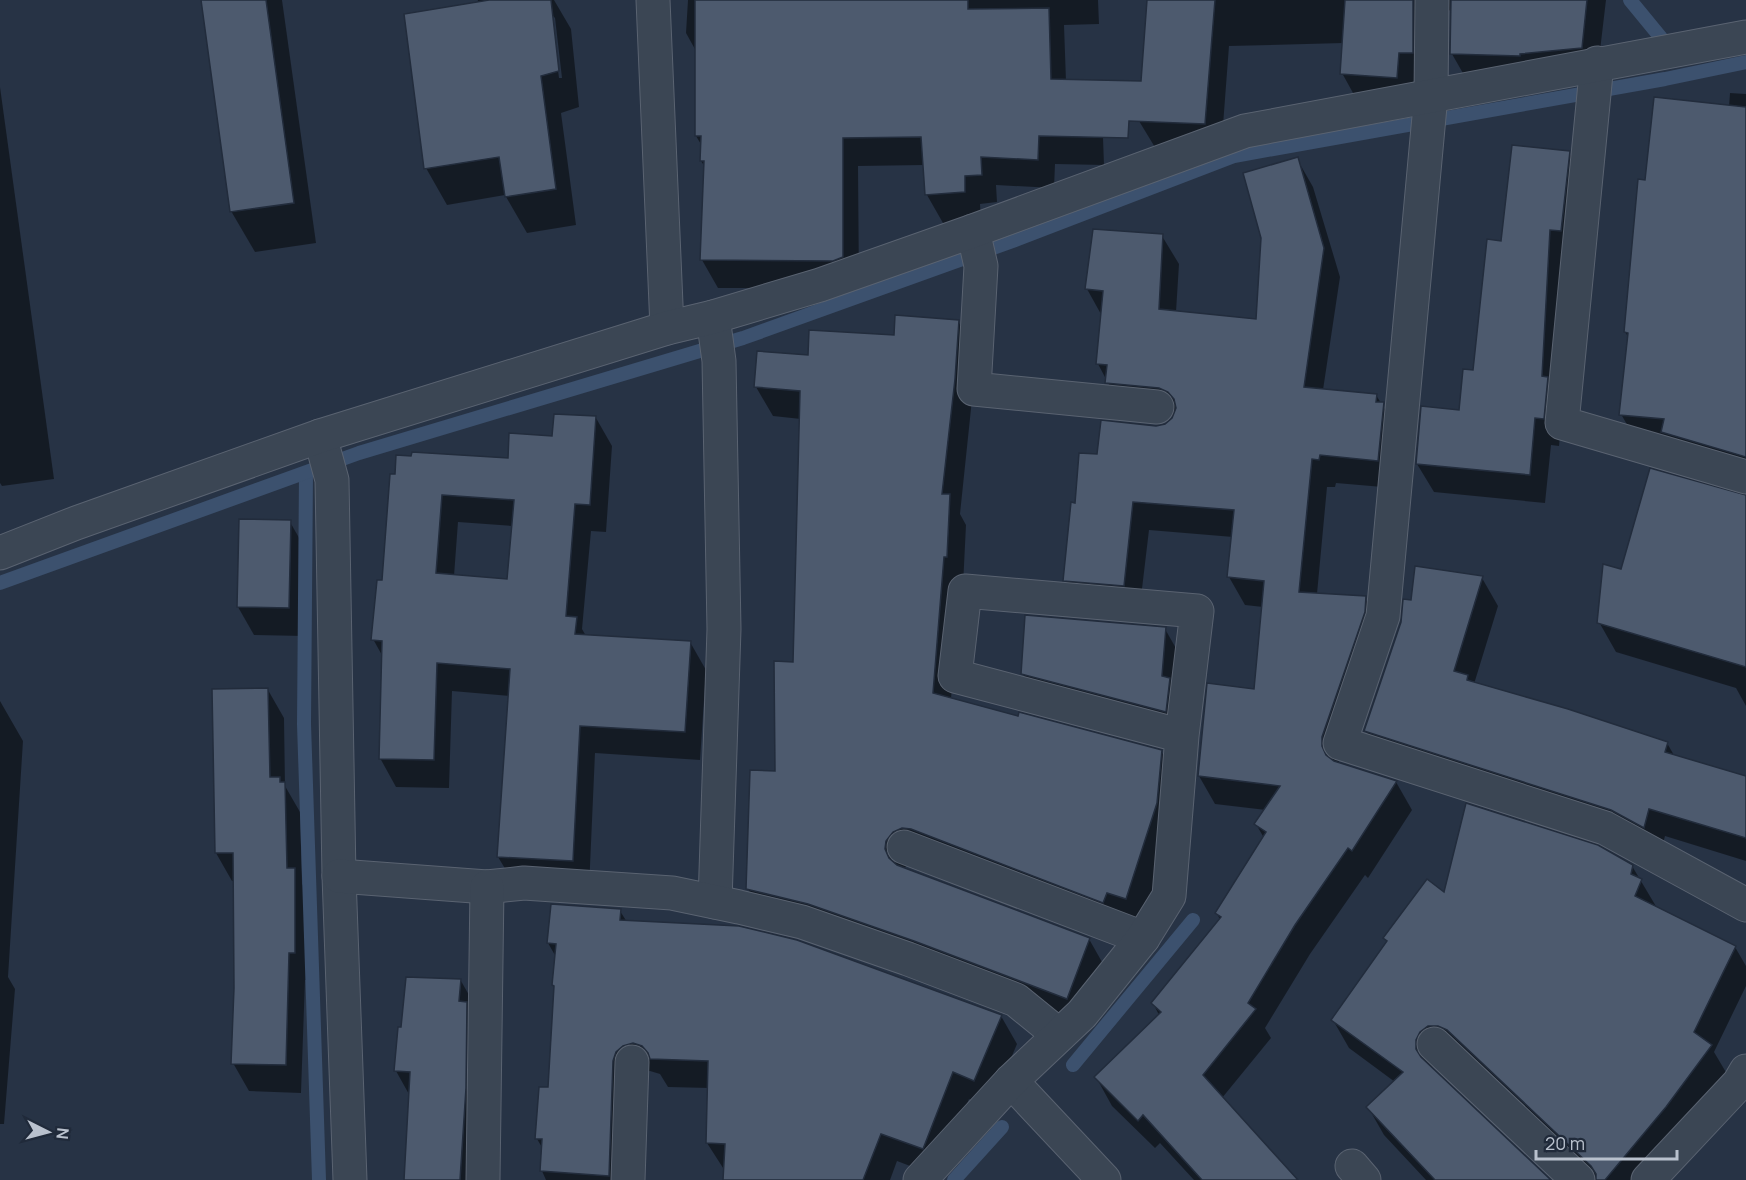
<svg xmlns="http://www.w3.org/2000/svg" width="1746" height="1180" font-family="Manrope,sans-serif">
<rect width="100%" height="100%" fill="#273345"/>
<!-- shadow -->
<g fill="#0007" fill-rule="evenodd">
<polygon points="202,0 282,0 316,243 255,252 231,211"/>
<path d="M478 0H554L571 29 579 107 561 113 576 225 527 233 505 195 447 205 426 168ZM551 14 555 18 562 78H559Z"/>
<polygon points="688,0 1098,0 1099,24 1064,25 1066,81 1102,110 1104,165 1055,164 1054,188 996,185 997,202 980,204 981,220 943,223 927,195 925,165 858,166 859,285 849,288 718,288 702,260 705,167 701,161 702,146 696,136 696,51 686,33"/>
<polygon points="1149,0 1606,0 1597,76 1468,82 1452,54 1452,10 1438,12 1428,81 1414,80 1412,105 1358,102 1342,73 1344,43 1229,46 1221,152 1156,149 1139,121"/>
<polygon points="0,87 54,479 2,486 0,483"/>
<polygon points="1730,93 1746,94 1746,482 1638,444 1621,414 1629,338 1625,332 1647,182 1729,107"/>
<polygon points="1569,153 1585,181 1559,446 1551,445 1545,503 1434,492 1417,464 1460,412 1474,371 1503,243"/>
<polygon points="1297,159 1313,187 1340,277 1323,390 1376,395 1399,432 1394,488 1336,483 1335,487 1327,487 1317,594 1365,598 1381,626 1380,641 1338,764 1396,782 1412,810 1368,878 1365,875 1310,954 1265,1028 1271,1038 1222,1098 1298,1180 1194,1180 1160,1143 1155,1148 1112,1106 1096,1077 1159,1015 1153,1003 1220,920 1217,913 1264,838 1256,824 1266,810 1215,804 1199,776 1255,691 1263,607 1245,605 1229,577 1233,537 1149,530 1139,614 1081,608 1064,580 1099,456 1156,427 1166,425 1174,416 1123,411 1098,364 1102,316 1087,289 1162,236 1179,264 1176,312 1258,321"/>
<polygon points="958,321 975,351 971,409 960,514 966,525 963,586 960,586 951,699 1020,718 1161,751 1178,781 1173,834 1142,927 909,862 904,869 1089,939 1106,969 1084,1028 765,919 748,889 776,773 794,664 801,419 773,416 756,387 809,357"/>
<path d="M596 418 612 446 606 532 591 531 582 629 586 636 690 642 706 670 700 760 595 753 589 889 515 885 498 857 510 696 452 691 449 788 396 787 380 758 383 657 373 639 384 582 391 475 509 460ZM458 522 513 526 509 580 454 576Z"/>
<polygon points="1746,497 1746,706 1736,688 1616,652 1599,622 1622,571"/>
<polygon points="290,522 306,550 304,636 254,635 238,607"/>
<polygon points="1482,578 1498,606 1474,684 1667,743 1675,757 1746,778 1746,861 1665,836 1660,855 1382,759 1366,731 1412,601"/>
<polygon points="1165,629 1181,657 1182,740 1039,702 1023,674"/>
<polygon points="268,690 284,718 285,786 300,812 302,884 310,897 311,980 305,980 301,1093 249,1091 233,1063 235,988 234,881 232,881 216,853"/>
<polygon points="0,701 23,741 8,977 15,989 4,1124 0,1124"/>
<polygon points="1632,866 1657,908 1735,947 1746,966 1746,986 1714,1052 1727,1074 1644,1180 1593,1180 1436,1060 1431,1069 1549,1180 1426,1180 1384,1135 1368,1107 1395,1082 1349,1048 1333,1020 1388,943 1385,938 1445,895"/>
<polygon points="620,911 627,922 1001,1016 1017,1044 990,1108 969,1099 939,1177 897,1161 890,1180 725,1180 725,1171 707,1143 709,1088 668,1087 660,1074 650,1071 640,1073 626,1180 546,1180 542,1171 543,1149 537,1139 549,1089 556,990 553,985 556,957 548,943"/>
<polygon points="461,981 477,1009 477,1180 406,1180 410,1096 396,1071"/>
</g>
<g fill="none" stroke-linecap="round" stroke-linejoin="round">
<!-- stream -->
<g stroke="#3c516e" stroke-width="14">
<polyline points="1630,0 1662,39"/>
<polyline points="306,473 304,724 319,1180"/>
<polyline points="0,583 359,453 743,338 1018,239 1234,156 1665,79 1746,62"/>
<polyline points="1073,1065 1193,920"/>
<polyline points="954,1180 1002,1127"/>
</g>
</g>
<!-- building -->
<g fill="#4d5a6e" stroke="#222c3c" stroke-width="1.5" fill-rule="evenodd">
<polygon points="201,0 266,0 294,203 230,212"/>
<polygon points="489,0 551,0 559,71 541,76 556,189 505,197 499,157 424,169 404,14"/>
<polygon points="695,0 968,0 968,9 1049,8 1051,79 1141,81 1147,0 1215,0 1205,124 1129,121 1128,138 1039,136 1038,160 981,157 982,175 965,176 965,192 925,195 921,137 843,138 843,257 833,261 700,260 704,161 700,161 701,136 695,136"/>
<polygon points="1345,0 1413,0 1413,53 1399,53 1397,78 1340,74"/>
<polygon points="1451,0 1587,0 1582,48 1520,54 1520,56 1450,54"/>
<polygon points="1654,97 1746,107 1746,457 1661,432 1664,419 1619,415 1628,333 1624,332 1638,179 1645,180"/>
<polygon points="1512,145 1570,151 1561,231 1550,230 1542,376 1548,377 1544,419 1535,418 1530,475 1416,464 1421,406 1459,410 1463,369 1473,370 1487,239 1501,241"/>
<polygon points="1298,157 1324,248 1304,387 1377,394 1376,402 1384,402 1378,461 1320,455 1319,460 1312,459 1299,592 1366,596 1365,612 1322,737 1322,746 1326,755 1334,761 1397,781 1352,851 1348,848 1295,925 1248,1003 1256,1009 1203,1075 1298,1180 1202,1180 1143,1115 1138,1121 1094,1077 1161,1012 1151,1003 1221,917 1215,913 1266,832 1254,824 1280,786 1198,776 1207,683 1254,689 1264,581 1227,577 1234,510 1133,502 1124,586 1063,581 1071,502 1075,503 1079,453 1097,454 1101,420 1156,426 1165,424 1172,418 1176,408 1174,399 1168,392 1159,388 1105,383 1107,365 1096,364 1103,291 1085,289 1093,229 1163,234 1159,309 1256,319 1261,238 1243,173"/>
<polygon points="895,315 959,320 955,379 942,494 950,494 947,557 944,557 933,693 1018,716 1019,712 1162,750 1157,803 1126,899 1107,893 1103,903 911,829 902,828 893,832 886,841 885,849 889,858 897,865 1090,938 1067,999 914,941 808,904 746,889 750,770 775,771 774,661 793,662 800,391 754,387 757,351 808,355 809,330 894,335"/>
<path d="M554 414 596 416 590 505 575 504 566 616 577 617 575 634 691 641 685 732 580 726 573 861 497 857 510 669 437 663 434 760 379 759 382 641 371 640 377 580H382L390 474H395L396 455 411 456 412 452 508 458 509 433 552 436ZM442 495 514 500 507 579 436 573Z"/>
<polygon points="1650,468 1746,495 1746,667 1597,623 1603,564 1621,569"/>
<polygon points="239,519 291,520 289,608 237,607"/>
<polygon points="1415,566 1483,576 1454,671 1468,675 1467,680 1568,709 1668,742 1665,752 1746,776 1746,838 1649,809 1644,828 1611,810 1364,731 1401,622 1403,599 1411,600"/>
<polygon points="1025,615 1166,627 1162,676 1170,678 1166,712 1021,674"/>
<polygon points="268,688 270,777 280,777 280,782 285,782 287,868 295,868 295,953 289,953 286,1065 231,1064 234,988 233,853 215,853 212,689"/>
<polygon points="1466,803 1598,845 1633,865 1631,874 1642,879 1635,896 1736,946 1694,1032 1712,1045 1666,1107 1605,1180 1596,1180 1596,1174 1591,1166 1447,1030 1438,1026 1428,1026 1420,1032 1416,1040 1416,1049 1421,1057 1551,1180 1435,1180 1366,1107 1403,1072 1331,1020 1387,941 1383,938 1427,879 1444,892"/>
<polygon points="551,904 621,909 620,920 739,926 797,940 1002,1015 974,1081 953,1072 923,1149 881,1134 863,1180 723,1180 725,1144 706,1143 708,1061 650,1059 648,1053 642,1046 633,1043 623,1046 616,1052 613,1061 609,1176 540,1171 542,1139 535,1139 539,1087 548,1087 554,986 552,985 556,944 547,943"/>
<polygon points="406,977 461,979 459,1001 467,1002 466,1088 460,1180 404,1180 410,1072 394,1071 398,1027 401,1027"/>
</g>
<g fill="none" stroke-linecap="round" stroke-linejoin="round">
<!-- minor casing -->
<g stroke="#5a6371" stroke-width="35">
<g id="minor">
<polyline points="653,0 667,328"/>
<polyline points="1432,0 1431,95 1383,616 1340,743 1605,828 1746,905"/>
<polyline points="1597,63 1562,423 1746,477"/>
<polyline points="973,231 981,266 974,389 1157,407"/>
<polyline points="713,317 719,361 724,629 715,902"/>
<polyline points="320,436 332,480 339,876 350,1180"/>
<polyline points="0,553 76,523 320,436 667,328 713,317 820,285 973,231 1245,131 1746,37"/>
<polyline points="904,847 1143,938"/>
<polyline points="339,876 487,887 524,883 672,893 739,907 802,922 908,959 1016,1000 1059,1035"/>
<polyline points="1434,1044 1578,1180"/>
<polyline points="1011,1081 1104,1180"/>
<polyline points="1352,1166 1364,1180"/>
<polyline points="483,1180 487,887"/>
<polyline points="628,1180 632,1062"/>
<polyline points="920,1180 1011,1081 1082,1014 1143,938 1169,896 1182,736 1197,611 965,591 955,676 1182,736"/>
<polyline points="1648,1180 1739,1083 1746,1071"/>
</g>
</g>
<!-- minor -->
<use href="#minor" stroke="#3b4654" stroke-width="33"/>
</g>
<!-- north arrow -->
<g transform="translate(48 1132) rotate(96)" stroke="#202a3a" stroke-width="4.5" paint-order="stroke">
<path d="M0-4.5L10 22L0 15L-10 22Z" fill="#b9c1cd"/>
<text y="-9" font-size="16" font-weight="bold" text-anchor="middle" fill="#b9c1cd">N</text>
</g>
<!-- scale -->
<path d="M1536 1150v9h141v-9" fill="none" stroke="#b9c1cd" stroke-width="3"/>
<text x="1545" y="1150" font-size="18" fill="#b9c1cd" stroke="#202a3a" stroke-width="4.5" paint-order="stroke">20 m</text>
</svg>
